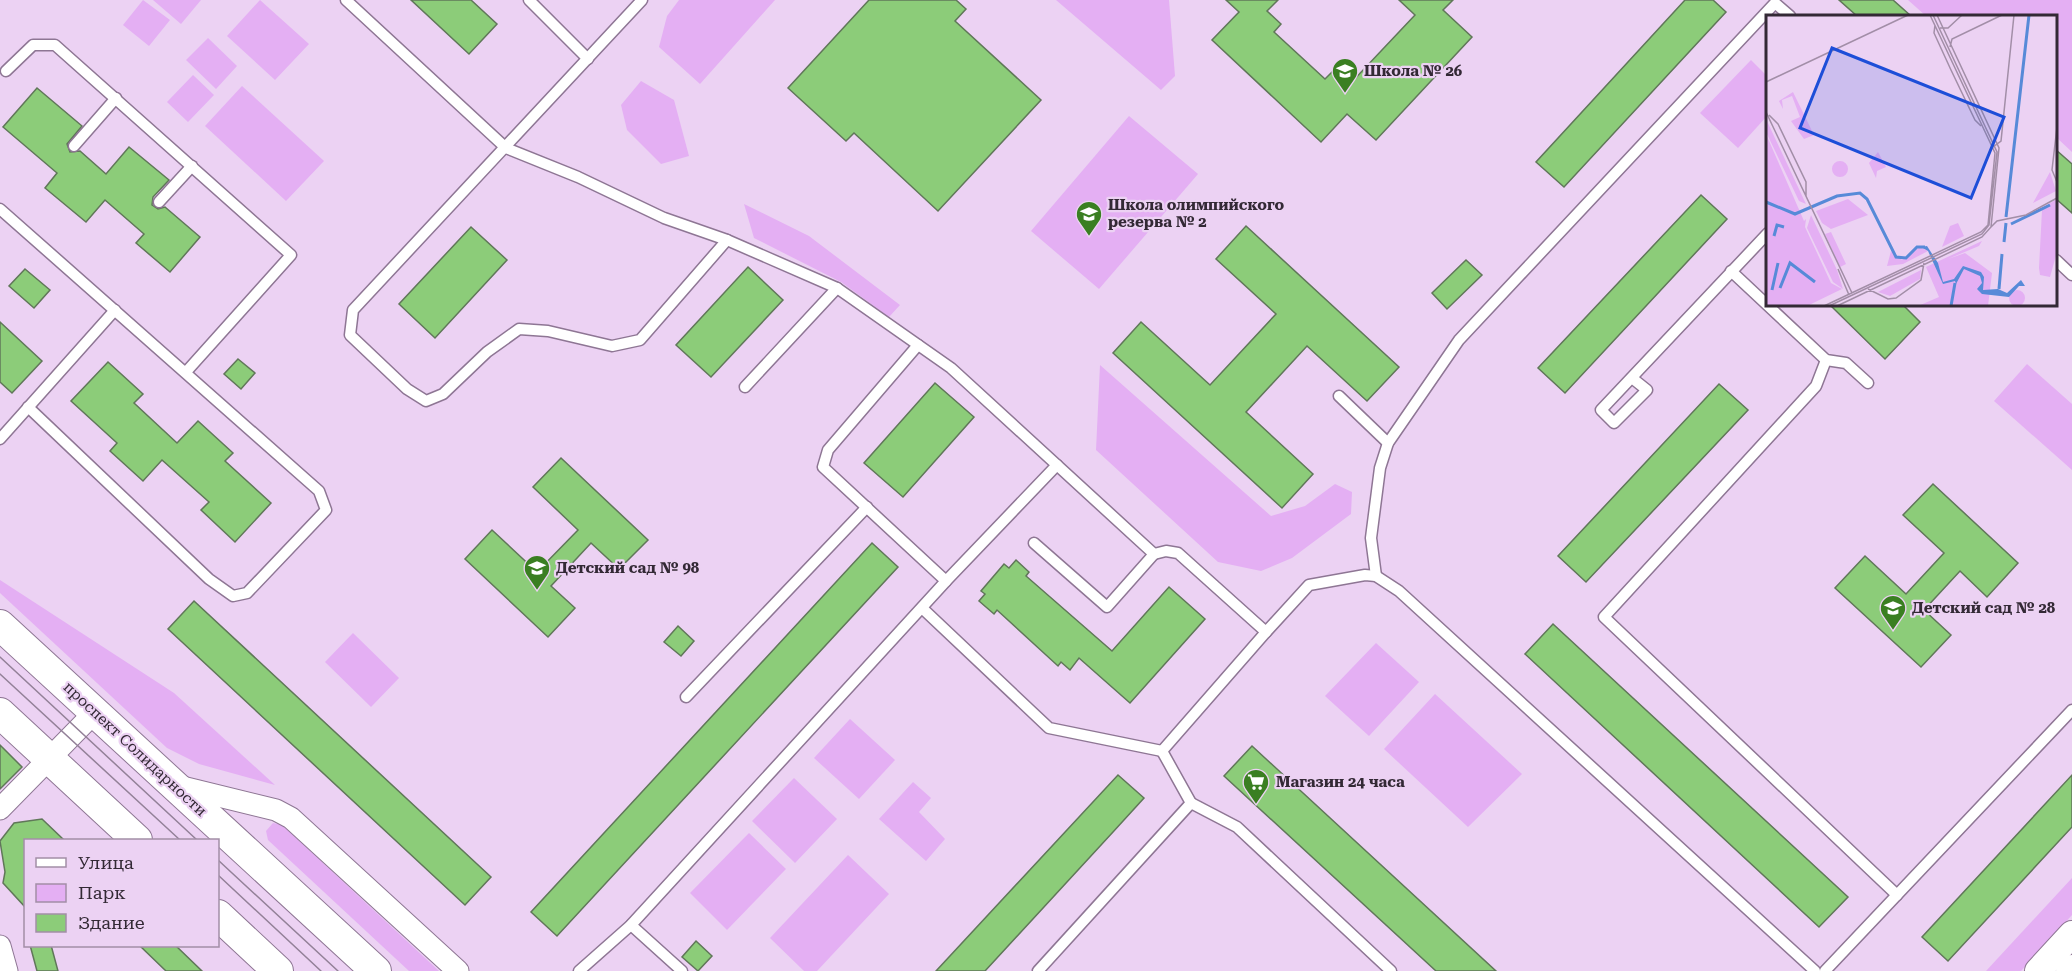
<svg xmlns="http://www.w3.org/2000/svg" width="2072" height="971" font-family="'Roboto Serif',serif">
<rect width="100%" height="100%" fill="#ecd2f3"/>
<!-- green -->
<g fill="#e4aff3">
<polygon points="143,0 170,20 149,46 123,25"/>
<polygon points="153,0 201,0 181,24"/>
<polygon points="260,0 309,44 275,80 227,36"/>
<polygon points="679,0 775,0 700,84 659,47 667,16"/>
<polygon points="1056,0 1169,0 1175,76 1161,90"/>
<polygon points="1908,0 2072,0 2072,152 2056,137 2056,16 1926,16"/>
<polygon points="208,38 237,66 216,89 186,60"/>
<polygon points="1751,60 1767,76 1767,116 1738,148 1700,113"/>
<polygon points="193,75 214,95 188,122 167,102"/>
<polygon points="641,81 674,100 689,156 661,164 627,130 621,105"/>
<polygon points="242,86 324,161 286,201 205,126"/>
<polygon points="1129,116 1198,174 1099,289 1031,231"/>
<polygon points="744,204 809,236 900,305 889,317 841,282 754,238"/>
<polygon points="2027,364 2072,404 2072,470 1994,401"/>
<polygon points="1100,365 1271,516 1305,506 1335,484 1352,492 1351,514 1292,558 1261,571 1218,562 1096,450"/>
<polygon points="0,580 174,693 275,785 199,764 167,748 0,593"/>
<polygon points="353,633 399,678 371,707 325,662"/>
<polygon points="1376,643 1419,682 1369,736 1325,696"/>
<polygon points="1435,694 1522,774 1468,827 1384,749"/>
<polygon points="850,719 895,760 859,799 814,758"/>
<polygon points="794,778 837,819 795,863 752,821"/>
<polygon points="913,782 931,798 919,812 945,839 926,861 879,819"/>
<polygon points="273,823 282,825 439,971 409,971 268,840 266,831"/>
<polygon points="749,833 786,869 727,930 690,893"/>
<polygon points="848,855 889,894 817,971 804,971 770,938"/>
<polygon points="2072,878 2072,915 2021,971 1986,971"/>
</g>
<!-- building -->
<g fill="#8ccc79" stroke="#607759" stroke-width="1.5">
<polygon points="411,0 471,0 497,24 469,54"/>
<polygon points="869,0 956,0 966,9 955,21 1041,100 938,211 854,133 846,141 788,88"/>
<polygon points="1226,0 1278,0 1267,11 1281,24 1274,32 1325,79 1333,71 1348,86 1415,15 1399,0 1453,0 1443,10 1472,37 1376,140 1347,114 1321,142 1212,40 1239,12"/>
<polygon points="1685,0 1713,0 1726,12 1564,187 1536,162"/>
<polygon points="1839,0 1893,0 1911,16 1857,16"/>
<polygon points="37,88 82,126 67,144 70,152 80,151 106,174 129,147 169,180 153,197 152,205 158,209 165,207 200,237 170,272 136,243 144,234 105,200 86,222 45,188 57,173 3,127"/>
<polygon points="2055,149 2072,164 2072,213 2055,198"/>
<polygon points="1701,195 1727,219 1565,393 1538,368"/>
<polygon points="1246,226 1399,367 1367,401 1307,346 1246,412 1313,474 1282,508 1113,353 1141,322 1210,385 1276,314 1216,259"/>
<polygon points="471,227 507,260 435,338 399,304"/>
<polygon points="1466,260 1482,275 1447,309 1432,293"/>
<polygon points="748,267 783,300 711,377 676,345"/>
<polygon points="25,269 50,290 34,308 9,286"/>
<polygon points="1829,304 1902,304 1920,322 1885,359"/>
<polygon points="0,322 42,361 12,393 0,382"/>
<polygon points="238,359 255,373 241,389 224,374"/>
<polygon points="108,362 143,394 134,403 177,443 198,421 233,453 225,461 271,503 235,542 201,510 209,502 162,460 143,481 110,451 117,443 71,401"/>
<polygon points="935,383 974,417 903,497 864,463"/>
<polygon points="1719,384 1748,410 1586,582 1558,556"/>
<polygon points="561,458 648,540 619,569 591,543 551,586 575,608 548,637 465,559 492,530 537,572 578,530 533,487"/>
<polygon points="1933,484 2018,563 1987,597 1960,571 1924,610 1951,635 1921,667 1835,588 1865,556 1906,594 1944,553 1903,515"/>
<polygon points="872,543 898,567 557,936 531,912"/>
<polygon points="1016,560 1029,572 1026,576 1112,651 1169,587 1205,619 1130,703 1079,658 1070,670 1061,662 1058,666 997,610 994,614 979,601 985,594 981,591 1004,564 1009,568"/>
<polygon points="194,601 491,877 465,905 168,629"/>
<polygon points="1553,624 1848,897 1819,927 1525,654"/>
<polygon points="678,626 694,641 681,656 664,642"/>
<polygon points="0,745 22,767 0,789"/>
<polygon points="1252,746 1496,971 1436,971 1224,776"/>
<polygon points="1118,775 1144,798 1113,832 985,971 936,971"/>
<polygon points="2072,775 2072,827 1948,961 1922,937"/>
<polygon points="42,819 64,840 26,840 26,908 3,883 5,872 0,841 14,823"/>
<polygon points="696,941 712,956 698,971 682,957"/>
<polygon points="30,945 51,945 58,971 37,971"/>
<polygon points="139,945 175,945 202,971 166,971"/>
</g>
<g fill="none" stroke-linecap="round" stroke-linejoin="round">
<!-- service casing -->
<g stroke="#8e7694" stroke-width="13">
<g id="service">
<polyline points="346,0 506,148 578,177 664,218 727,240 837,288 951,368 1154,554 1166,551 1178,553 1266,632 1309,585 1365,575 1376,576 1399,591 1815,971"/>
<polyline points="529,0 588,59"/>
<polyline points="642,0 353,310 350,335 407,389 426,401 443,394 487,352 519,329 548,331 612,346 640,340 727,240"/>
<polyline points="6,71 33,45 55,45 291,255 186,372"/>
<polyline points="74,146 116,98"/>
<polyline points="159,202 192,166"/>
<polyline points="0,209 319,491 326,510 247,593 233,596 209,579 28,407"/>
<polyline points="2056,260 2072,275"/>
<polyline points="1731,271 1826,360 1846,363 1868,383"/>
<polyline points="918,345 828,450 823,467 946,581 1057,465"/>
<polyline points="1826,360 1816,386 1604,617 1897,895"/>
<polyline points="1632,378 1647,390 1614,423 1601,410 1768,233"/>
<polyline points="745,387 837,288"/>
<polyline points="1339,396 1388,443"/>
<polyline points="0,439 115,310"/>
<polyline points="1034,543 1107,607 1154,554"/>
<polyline points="1376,576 1371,538 1380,468 1388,443 1459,340 1775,3 1790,16"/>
<polyline points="922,608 1049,728 1162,751"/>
<polyline points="686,697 867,507"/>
<polyline points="1191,803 1237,827 1391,971"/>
<polyline points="631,925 682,971"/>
<polyline points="579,971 631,925 946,581"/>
<polyline points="1038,971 1191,803 1162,751 1266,632"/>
<polyline points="1825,971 2072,710"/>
</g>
</g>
<!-- minor casing -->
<g stroke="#8e7694" stroke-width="23">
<g id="minor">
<polyline points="178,786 276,810 291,818 458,971"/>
<polyline points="0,809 95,712"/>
<polyline points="0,946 7,971"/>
</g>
</g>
<!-- tertiary casing -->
<g stroke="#8e7694" stroke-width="28">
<g id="tertiary">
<polyline points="2038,971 2072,934"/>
<polyline points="2069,971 2072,968"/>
</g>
</g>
<!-- secondary casing -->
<g stroke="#8e7694" stroke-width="32">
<g id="secondary">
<polyline points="0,625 376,971"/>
<polyline points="0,713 137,840"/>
<polyline points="218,915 278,971"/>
</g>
</g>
<!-- service -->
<use href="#service" stroke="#fff" stroke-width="10"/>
<!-- minor -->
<use href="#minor" stroke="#fff" stroke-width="21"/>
<!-- tertiary -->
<use href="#tertiary" stroke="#fff" stroke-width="26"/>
<!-- secondary -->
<use href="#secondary" stroke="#fff" stroke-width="30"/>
<!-- tram -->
<g stroke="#938198" stroke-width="1.5">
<polyline points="0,657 197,840"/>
<polyline points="0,674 180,840"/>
<polyline points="218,860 338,971"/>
<polyline points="218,875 321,971"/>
</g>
</g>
<!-- icons -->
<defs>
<g id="school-pin" transform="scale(1.35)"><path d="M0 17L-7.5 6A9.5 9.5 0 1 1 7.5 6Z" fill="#3a7f22" stroke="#ecd2f3"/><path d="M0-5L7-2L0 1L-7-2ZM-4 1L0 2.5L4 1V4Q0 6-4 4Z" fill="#fff"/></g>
<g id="supermarket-pin" transform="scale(1.35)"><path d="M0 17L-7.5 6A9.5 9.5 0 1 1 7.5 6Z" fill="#3a7f22" stroke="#ecd2f3"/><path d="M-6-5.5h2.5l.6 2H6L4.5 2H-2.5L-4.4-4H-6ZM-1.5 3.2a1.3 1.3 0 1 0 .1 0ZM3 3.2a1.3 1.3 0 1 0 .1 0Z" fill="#fff"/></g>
</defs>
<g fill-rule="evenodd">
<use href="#school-pin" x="1345" y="71"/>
<use href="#school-pin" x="1089" y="214"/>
<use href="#school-pin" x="537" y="568"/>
<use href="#school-pin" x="1893" y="608"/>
<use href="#supermarket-pin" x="1256" y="782"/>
</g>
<g text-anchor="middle" stroke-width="4.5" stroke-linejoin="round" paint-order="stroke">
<!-- poi labels -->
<g font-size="15" font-weight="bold" fill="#332935" stroke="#ecd2f3" text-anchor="start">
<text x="1364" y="76">Школа № 26</text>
<text x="1108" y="210">Школа олимпийского<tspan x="1108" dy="17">резерва № 2</tspan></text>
<text x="556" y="573">Детский сад № 98</text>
<text x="1912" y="613">Детский сад № 28</text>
<text x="1276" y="787">Магазин 24 часа</text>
</g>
<!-- street labels -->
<g font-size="15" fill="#332935" stroke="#ecd2f3">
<text transform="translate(135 749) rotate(43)" y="5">проспект Солидарности</text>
</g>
</g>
<!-- overview -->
<g transform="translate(1766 15)">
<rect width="291" height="291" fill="#ecd2f3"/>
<path d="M27 77 48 120 38 124 25 106 34 102 26 81 16 85 17 94 13 86ZM0 104 40 189 33 186 0 117ZM0 119 38 206 40 204 39 212 65 268 76 274 41 291H0ZM112 137 120 152 111 156 110 163 103 148ZM66 154a8 8 0 1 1 16 0a8 8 0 1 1-16 0ZM284 157 290 176 267 188ZM82 184 102 200 65 214 56 208 50 196ZM291 184V237L284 262 274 260 273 253 276 195 261 202ZM45 200 71 255 77 274 67 267 41 213ZM192 208 198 221 176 232 184 211ZM65 217 80 249 74 252 59 219ZM216 226 213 231 182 244 199 238 226 258 222 291H152L173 282 160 252ZM154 232 162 236 137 249 121 251 125 236 136 245ZM155 255 154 264 124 281 112 277ZM243 283a8 8 0 1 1 16 0a8 8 0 1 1-16 0Z" fill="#e4aff3"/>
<path d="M161 231 172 248 177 267 188 264 197 251 215 257 218 262 217 275 232 274 241 278 255 265 259 271H253L243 282 216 279 211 274 216 268 214 261 198 254 190 269 189 266 177 269 162 236 155 232Z" fill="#578ad8"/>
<path fill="none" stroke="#578ad8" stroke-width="3" d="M0 187 29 199 71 181 94 178 101 184 130 242 140 243 151 232H159M240 202 263 0M245 209 284 190M8 221 11 210 18 212M238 227 240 208M14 273 24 248 49 267M233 274 236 239M6 275 12 248M185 291 189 268"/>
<path fill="none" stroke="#a28ea7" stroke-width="1.5" d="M169 10 168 18 185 55 209 105 215 111M174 13H182L196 0M184 32 186 24 236 0M0 67 142 0M0 97 86 278M3 100 12 109 40 167V181M291 112 286 155 291 167M227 132 235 126 248 0M225 212 231 206 260 200 291 183M72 254 83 280M102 274 122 284 130 283 155 265 158 248M58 291 215 217 222 210 229 138 164 0M63 291 216 219 223 210 231 137 167 0M71 291 216 222 225 212 233 133 171 0"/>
<path fill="#1d4ed8" fill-opacity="0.15" stroke="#1d4ed8" stroke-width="3" d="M66 33 238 102 205 183 34 113Z"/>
<rect width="291" height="291" fill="none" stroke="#332935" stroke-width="3"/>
</g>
<!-- legend -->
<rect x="24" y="839" width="195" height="108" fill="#ecd2f3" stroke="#a28ea7" stroke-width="1.5"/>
<rect x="36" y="858" width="30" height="9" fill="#ffffff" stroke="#a28ea7" stroke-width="1.5"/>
<text x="78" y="869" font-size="18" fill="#332935">Улица</text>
<rect x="36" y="884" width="30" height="18" fill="#e4aff3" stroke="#a28ea7" stroke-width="1.5"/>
<text x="78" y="899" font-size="18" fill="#332935">Парк</text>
<rect x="36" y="914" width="30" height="18" fill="#8ccc79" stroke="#a28ea7" stroke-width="1.5"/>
<text x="78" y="929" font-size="18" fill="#332935">Здание</text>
</svg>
